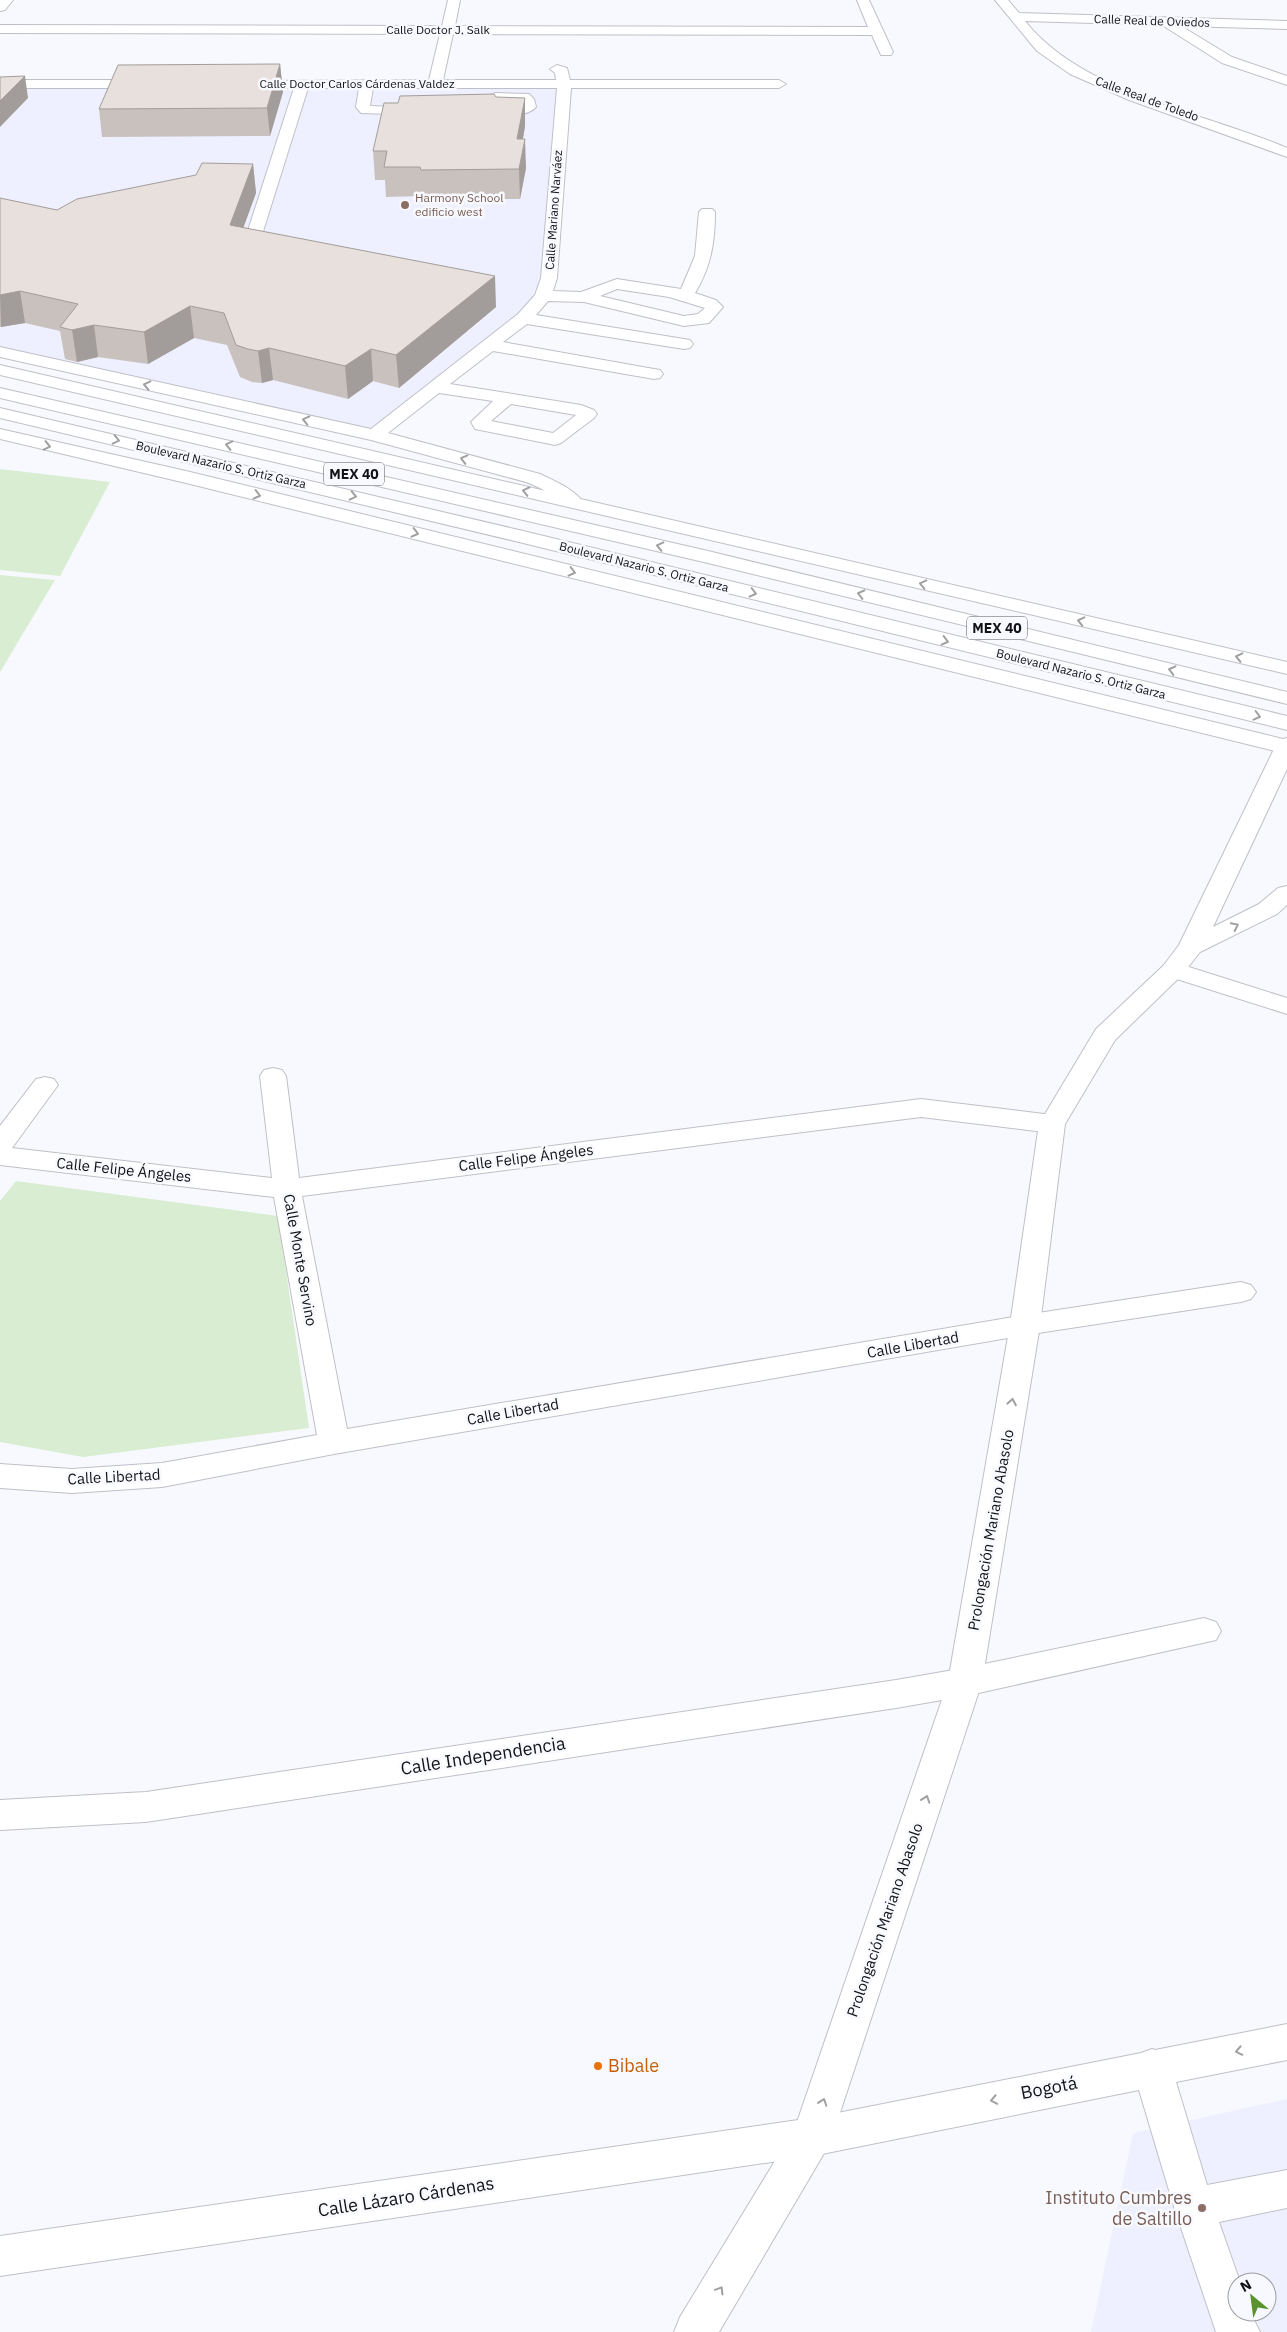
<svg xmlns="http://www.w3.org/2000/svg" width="1287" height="2332" font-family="'IBM Plex Sans',sans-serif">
<rect width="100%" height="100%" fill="#f8f9ff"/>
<!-- built -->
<g fill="#eef0ff" fill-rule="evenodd">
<polygon points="0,85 573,86 542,300 378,433 0,348"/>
<path d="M1287 2099V2332H1091L1133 2133ZM1237 2282H1267V2312H1237Z"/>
</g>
<!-- green -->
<g fill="#d8edd1">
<polygon points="0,469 110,482 60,576 0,570"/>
<polygon points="0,575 55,580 0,672"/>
<polygon points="16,1181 278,1216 309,1428 83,1457 0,1442 0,1201"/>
</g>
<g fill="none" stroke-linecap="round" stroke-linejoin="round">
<!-- minor casing -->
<g stroke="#bfc0c7" stroke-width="2">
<g id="minor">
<polygon points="0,0 13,0 5,10 0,11"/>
<path d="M448 0H460L455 26 868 27 857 0H869L893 52 891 55H881L872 35 453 34 443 80H556L555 73 550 69 557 65 567 68 570 80H779L786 84 779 88H571L557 278 553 291 581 292 617 279 681 289 695 256 699 212 702 209H712L715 212C715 242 711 267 695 293L716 300 723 307 709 323 684 326 584 302 548 301 536 315 684 339 690 340 693 344 690 348 684 349 527 324 503 342 654 369 660 370 663 374 660 378 654 379 493 351 450 384 581 405 594 410 597 414 594 418 561 443 555 445 475 429 471 422 493 401 439 393 388 433 540 474C554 481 573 488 583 502L580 506C566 510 559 500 548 493 541 488 534 485 526 482L371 440 0 357V347L371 429 518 314 535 295 541 278 557 88H373L370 106 425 108 427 111 425 114 420 115 361 113 356 107 359 88H308L260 241 259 244 278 257 276 260 270 262 245 249 243 246 294 88H244L239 87 237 84 239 81 429 80 440 34 0 33V25L442 26ZM617 289 669 297 705 308 698 314 684 316 600 296ZM511 404 576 415 553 433 491 421Z"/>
<path d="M995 0H1008L1019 13 1287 21V29L1181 26 1232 57 1287 76V85L1222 63 1162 25 1025 21C1083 94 1204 112 1287 148V157L1129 100 1070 74 1037 51Z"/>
<polygon points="0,80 146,80 153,84 146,88 0,88"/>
<path d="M495 93 529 94 534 99 536 107C527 118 496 116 483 113L481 110 483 107 488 106 521 105 520 101 490 100 488 97Z"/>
<polygon points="1173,962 1287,998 1287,1014 1164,975 1160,970 1164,965"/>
<polygon points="273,1068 282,1070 286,1076 299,1178 921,1099 1052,1115 1062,1118 1065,1124 1062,1130 1052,1133 921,1117 302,1196 347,1429 1025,1315 1241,1282 1251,1285 1256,1292 1251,1299 1241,1302 1025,1335 334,1454 162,1487 72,1493 0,1488 0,1464 72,1469 162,1463 317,1435 274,1197 0,1165 0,1126 36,1079 45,1077 54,1079 58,1085 12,1148 272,1178 260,1076 264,1070"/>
<polygon points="1204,1618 1216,1622 1221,1631 1216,1640 965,1696 896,1708 146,1822 0,1830 0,1800 146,1792 896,1680 965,1668"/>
<polygon points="1287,2024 1287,2060 1176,2082 1207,2185 1287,2170 1287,2208 1219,2222 1240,2282 1237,2282 1237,2312 1250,2312 1260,2332 1216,2332 1174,2207 1139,2090 812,2156 0,2276 0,2236 812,2118 1141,2053 1152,2049 1155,2050"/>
</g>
</g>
<!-- major casing -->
<g stroke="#bfc0c7" stroke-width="2">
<polygon id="major" points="1287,738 1287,769 1213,927 1259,904 1278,888 1287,886 1287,905 1277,914 1200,952 1182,975 1115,1040 1065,1124 1040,1325 982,1682 832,2137 826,2150 719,2332 674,2332 680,2317 795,2128 948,1682 1010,1325 1039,1124 1096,1029 1164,965 1179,945 1276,745 1279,740"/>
</g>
<!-- highway casing -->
<g stroke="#bfc0c7" stroke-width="2">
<g id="highway">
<polygon points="0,365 1287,662 1287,674 0,375"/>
<polygon points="0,388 708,551 1287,692 1287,704 708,563 0,398"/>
<polygon points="0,408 519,530 1287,716 1287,730 519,542 0,418"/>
<polygon points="0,429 186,471 1287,740 1287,754 186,483 0,439"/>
</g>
</g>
<!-- minor -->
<use href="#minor" fill="#fff" fill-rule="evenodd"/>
<!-- major -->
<use href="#major" fill="#fff" fill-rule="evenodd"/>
<!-- highway -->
<use href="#highway" fill="#fff" fill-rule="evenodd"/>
</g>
<!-- wall -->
<g fill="#c8c1bd">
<polygon points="280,64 283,92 270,136 102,137 99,109"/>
<polygon points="496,97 525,126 523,139 526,168 520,199 423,200 422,196 386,197 385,180 375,180 373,151 398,103"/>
<polygon points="253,164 256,193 243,228 496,307 399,388 373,381 348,399 273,380 262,383 252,382 240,377 227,345 194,338 148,364 98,357 77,362 65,359 60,331 25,323 0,327 0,198 57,210"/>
</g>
<!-- shaded-wall -->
<g fill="#a29d9a">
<polygon points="280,64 283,92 270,136 267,108"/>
<polygon points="25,76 28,98 0,127 0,101"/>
<polygon points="525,98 525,126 518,168 517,139"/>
<polygon points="525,139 526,168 520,199 519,169"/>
<polygon points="253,164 256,193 233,256 230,225"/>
<polygon points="495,276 496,307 399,388 396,355"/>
<polygon points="20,291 25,323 1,327 0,295"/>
<polygon points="190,306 194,338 148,364 144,332"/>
<polygon points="94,325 98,357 77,362 72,330"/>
<polygon points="269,348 273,380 262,383 258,351"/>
<polygon points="371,349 373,381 348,399 345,366"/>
</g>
<!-- building -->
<g fill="#e8e0dc" stroke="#a29d9a">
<polygon points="280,64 267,108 99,109 118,65"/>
<polygon points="25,76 0,101 0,77"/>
<polygon points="494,94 496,97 525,98 517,139 525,139 519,169 421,170 420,167 384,167 387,151 373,151 384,103 398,103 400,96"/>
<polygon points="202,163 253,164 230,225 495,276 396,355 371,349 345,366 269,348 258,351 248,349 236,345 224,313 190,306 144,332 94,325 72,330 60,327 78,304 20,291 0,295 0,198 57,210 77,199 196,175"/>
</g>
<!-- one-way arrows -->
<defs><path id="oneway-chevron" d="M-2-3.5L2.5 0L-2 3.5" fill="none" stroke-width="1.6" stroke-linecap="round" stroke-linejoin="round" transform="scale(1.25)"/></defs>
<g stroke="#a0a0a1">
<use href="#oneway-chevron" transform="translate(147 385) rotate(-167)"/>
<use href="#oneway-chevron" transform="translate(306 420) rotate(-167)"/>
<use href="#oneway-chevron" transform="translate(116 440) rotate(13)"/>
<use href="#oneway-chevron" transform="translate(229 445) rotate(-167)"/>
<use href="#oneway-chevron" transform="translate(47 446) rotate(13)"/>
<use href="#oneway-chevron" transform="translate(464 459) rotate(-165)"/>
<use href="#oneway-chevron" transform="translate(526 491) rotate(-167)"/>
<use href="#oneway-chevron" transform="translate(257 495) rotate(14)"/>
<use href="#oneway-chevron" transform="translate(353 496) rotate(13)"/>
<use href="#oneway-chevron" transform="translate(415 533) rotate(14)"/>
<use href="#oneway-chevron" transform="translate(660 546) rotate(-167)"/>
<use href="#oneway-chevron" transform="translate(572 572) rotate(14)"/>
<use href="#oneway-chevron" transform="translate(923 584) rotate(-167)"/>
<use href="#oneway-chevron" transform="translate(753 593) rotate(14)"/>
<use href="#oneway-chevron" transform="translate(861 594) rotate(-166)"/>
<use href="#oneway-chevron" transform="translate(1081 621) rotate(-167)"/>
<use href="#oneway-chevron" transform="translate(945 641) rotate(14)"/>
<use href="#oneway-chevron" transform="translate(1239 657) rotate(-167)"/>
<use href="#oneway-chevron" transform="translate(1172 670) rotate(-166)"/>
<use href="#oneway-chevron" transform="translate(1257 716) rotate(14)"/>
<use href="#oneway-chevron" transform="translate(1235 926) rotate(-26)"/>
<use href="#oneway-chevron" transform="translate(1012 1402) rotate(-80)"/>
<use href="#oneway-chevron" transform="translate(926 1799) rotate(-71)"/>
<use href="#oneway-chevron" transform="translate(1239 2051) rotate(169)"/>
<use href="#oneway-chevron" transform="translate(994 2100) rotate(169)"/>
<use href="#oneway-chevron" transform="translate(823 2102) rotate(-71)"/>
<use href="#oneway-chevron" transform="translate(720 2290) rotate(-59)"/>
</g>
<!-- markers -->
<g fill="#8d6e63" stroke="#f8f9ff" stroke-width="2">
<circle cx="405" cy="205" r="5"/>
<circle cx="1202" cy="2208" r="5"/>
</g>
<circle fill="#e8710a" stroke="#f8f9ff" stroke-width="2" cx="598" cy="2066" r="5"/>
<g text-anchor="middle" stroke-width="5" stroke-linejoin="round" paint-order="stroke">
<!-- far-street labels -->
<g font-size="12" fill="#121214" stroke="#f8f9ff">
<text transform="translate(1152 21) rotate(2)" y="4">Calle Real de Oviedos</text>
<text x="438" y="34">Calle Doctor J. Salk</text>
<text x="357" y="88">Calle Doctor Carlos Cárdenas Valdez</text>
<text transform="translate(1147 99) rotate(20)" y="4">Calle Real de Toledo</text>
<text transform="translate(554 210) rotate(-86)" y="4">Calle Mariano Narváez</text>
<text transform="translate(221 465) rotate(13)" y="4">Boulevard Nazario S. Ortiz Garza</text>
<text transform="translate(644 567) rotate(14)" y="4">Boulevard Nazario S. Ortiz Garza</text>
<text transform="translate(1081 674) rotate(14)" y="4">Boulevard Nazario S. Ortiz Garza</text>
</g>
<!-- far-education labels -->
<g font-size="12" fill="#785e54" stroke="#f8f9ff" text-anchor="start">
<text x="415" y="202">Harmony School<tspan x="415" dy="14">edificio west</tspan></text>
</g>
<!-- shield labels -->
<g fill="#f8f9ff" stroke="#57575a" stroke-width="1">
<rect x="324" y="462.5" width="60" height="23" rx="4"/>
<rect x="967" y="616.5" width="60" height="23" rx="4"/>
</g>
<g font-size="14" font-weight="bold" fill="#121214">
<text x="354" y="479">MEX 40</text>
<text x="997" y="633">MEX 40</text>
</g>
<!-- street labels -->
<g font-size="15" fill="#121214" stroke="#f8f9ff">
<text transform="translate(526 1158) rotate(-7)" y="5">Calle Felipe Ángeles</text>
<text transform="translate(124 1170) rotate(6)" y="5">Calle Felipe Ángeles</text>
<text transform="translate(300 1260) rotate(80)" y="5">Calle Monte Servino</text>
<text transform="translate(913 1345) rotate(-10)" y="5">Calle Libertad</text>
<text transform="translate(513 1412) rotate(-10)" y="5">Calle Libertad</text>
<text transform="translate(114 1477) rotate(-3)" y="5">Calle Libertad</text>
<text transform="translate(991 1530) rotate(-80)" y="5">Prolongación Mariano Abasolo</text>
<text transform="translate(885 1920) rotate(-71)" y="5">Prolongación Mariano Abasolo</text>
</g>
<!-- near-street labels -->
<g font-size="18" fill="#121214" stroke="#f8f9ff">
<text transform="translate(483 1756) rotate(-9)" y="6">Calle Independencia</text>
<text transform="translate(1049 2088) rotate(-11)" y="6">Bogotá</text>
<text transform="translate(406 2197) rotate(-9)" y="6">Calle Lázaro Cárdenas</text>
</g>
<!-- near-food labels -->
<g font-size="18" fill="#c56008" stroke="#f8f9ff" text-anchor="start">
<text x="608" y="2072">Bibale</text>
</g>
<!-- near-education labels -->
<g font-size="18" fill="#785e54" stroke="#f8f9ff" text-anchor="end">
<text x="1192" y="2204">Instituto Cumbres<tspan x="1192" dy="21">de Saltillo</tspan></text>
</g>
</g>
<!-- north arrow -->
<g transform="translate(1252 2297) rotate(331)"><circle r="24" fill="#f8f9ff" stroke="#9c9da1"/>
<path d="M0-4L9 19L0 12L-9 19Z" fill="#5a922e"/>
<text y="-8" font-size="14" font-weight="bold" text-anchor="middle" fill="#121214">N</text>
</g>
</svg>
